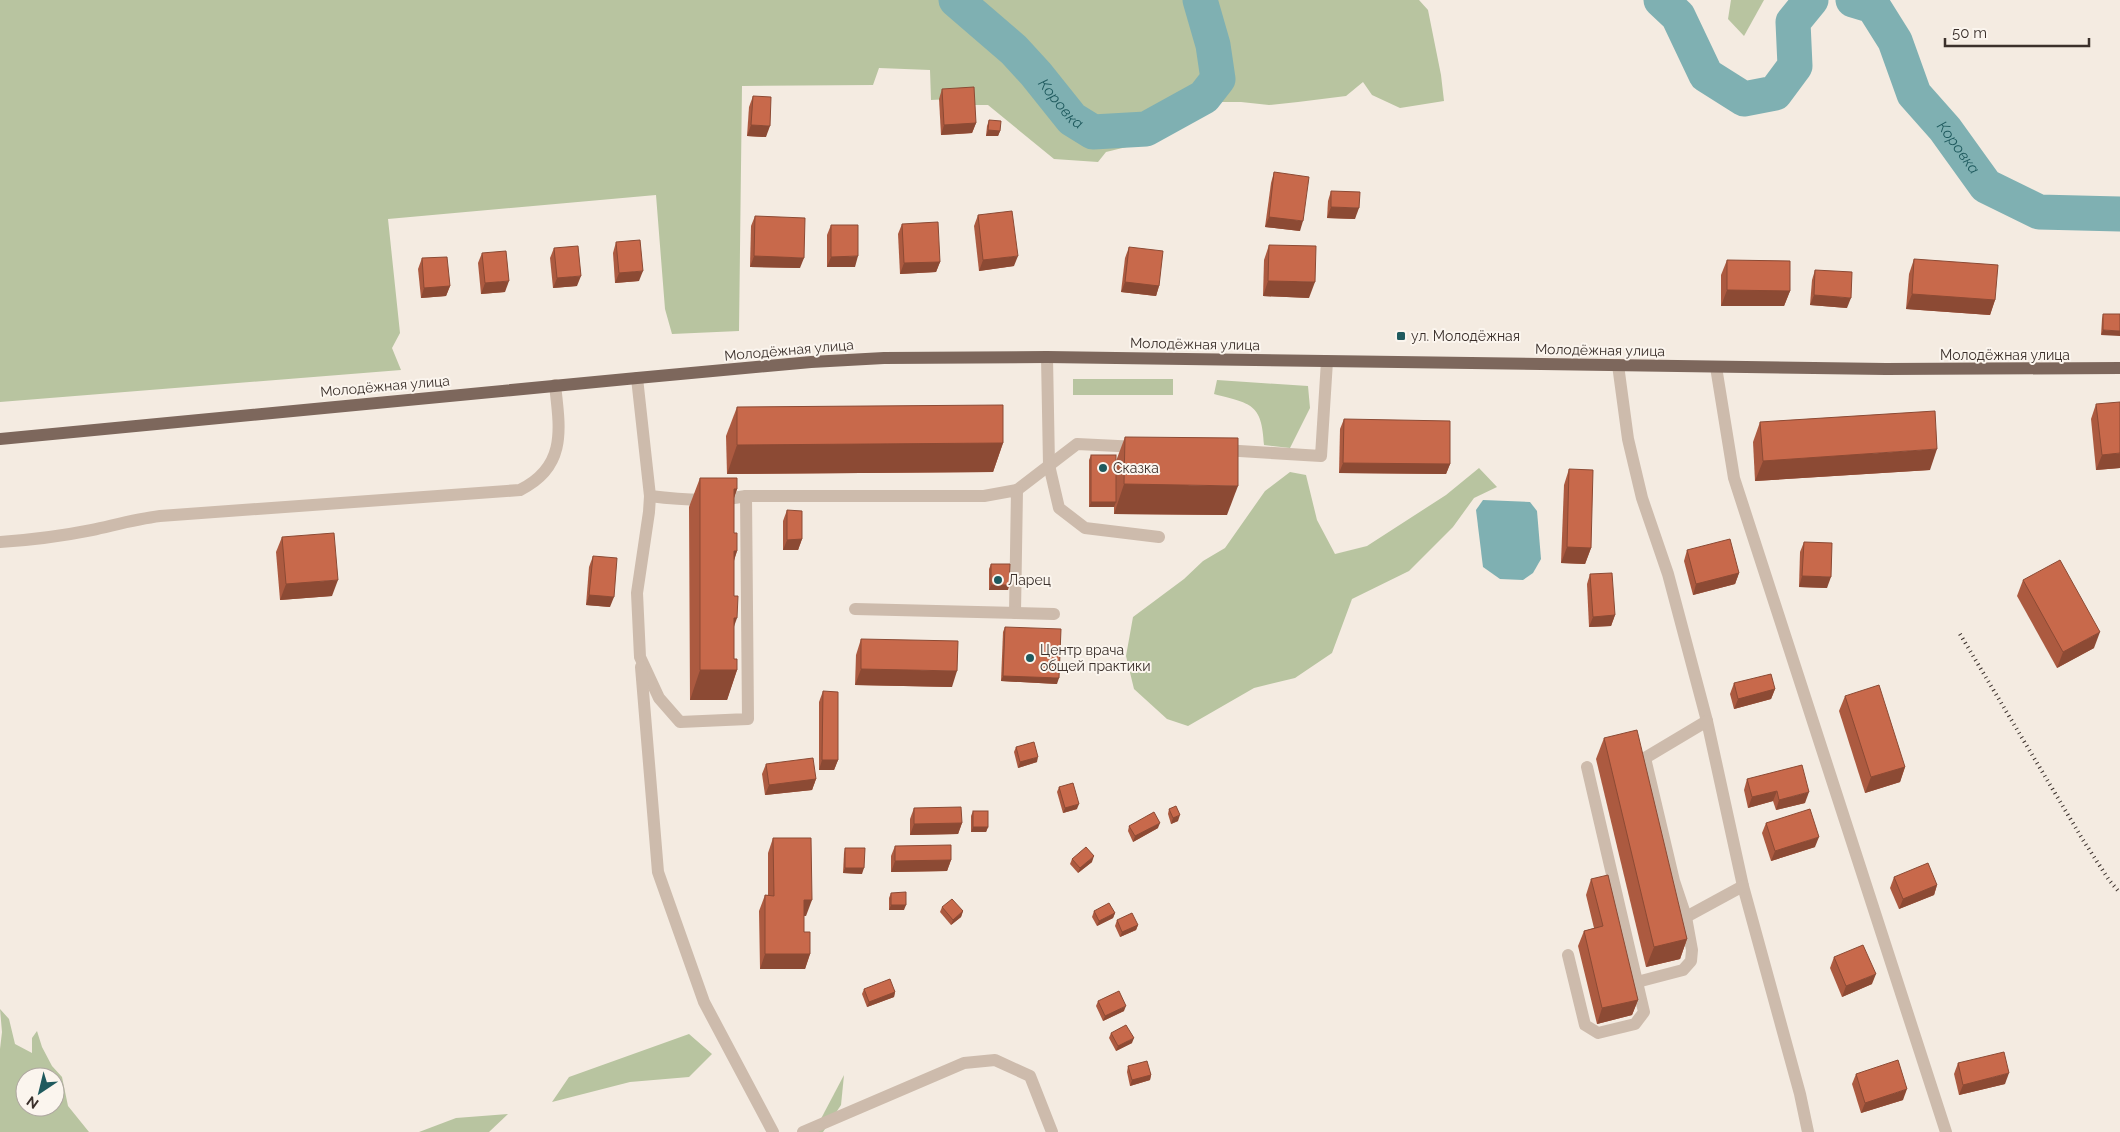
<svg xmlns="http://www.w3.org/2000/svg" width="2120" height="1132" font-family="Raleway,sans-serif">
<rect width="100%" height="100%" fill="#f4ebe1"/>
<!-- green -->
<g fill="#b8c4a0" fill-rule="evenodd">
<polygon points="0,0 1419,0 1428,10 1441,75 1444,101 1400,108 1372,95 1363,82 1346,96 1298,102 1269,105 1241,102 1198,102 1184,124 1147,142 1106,152 1098,162 1054,159 988,105 971,105 970,98 931,100 930,70 879,68 873,85 742,86 739,331 672,334 665,309 656,195 388,219 400,333 392,348 401,370 0,402"/>
<polygon points="1731,0 1764,0 1744,36 1728,19"/>
<rect x="1073" y="379" width="100" height="16"/>
<path d="M1217 380 1308 386 1310 408 1290 448 1264 445C1262 403 1251 404 1214 394Z"/>
<polygon points="1479,468 1497,487 1474,498 1453,527 1409,571 1352,599 1332,653 1295,678 1254,688 1188,726 1167,719 1134,689 1126,656 1133,617 1184,579 1203,561 1225,548 1265,491 1290,472 1306,475 1317,520 1335,554 1367,546 1446,495"/>
<path d="M0 1009 9 1019 15 1044 32 1053V1038L37 1031 42 1047 52 1066 62 1077 68 1106 89 1132H0V1049L2 1032ZM25 1077H55V1107H25Z"/>
<polygon points="689,1034 712,1054 689,1077 630,1082 552,1102 569,1077"/>
<polygon points="844,1075 841,1105 823,1132 814,1132"/>
<polygon points="508,1114 489,1132 419,1132 456,1118"/>
</g>
<!-- water -->
<polygon fill="#7fb0b2" points="1483,500 1530,502 1537,511 1541,559 1533,573 1523,580 1500,579 1483,567 1476,510"/>
<g fill="none" stroke-linecap="round" stroke-linejoin="round">
<!-- river -->
<g stroke="#7fb0b2" stroke-width="35">
<path id="s1" d="M956 0 1014 50 1036 74 1072 119 1093 132 1146 129 1204 97 1218 79 1213 45 1200 0"/>
<polyline points="1661,0 1678,16 1706,75 1744,99 1775,93 1795,66 1793,22 1811,0"/>
<path id="s2" d="M1853 0 1873 6 1895 41 1914 94 1945 129 1986 186 2039 212 2120 214"/>
</g>
<!-- minor -->
<g stroke="#cdbbac" stroke-width="12">
<polyline points="1047,357 1049,465 1059,508 1085,528 1159,537"/>
<polyline points="1618,365 1628,439 1642,498 1668,574 1707,721 1743,886 1800,1094 1808,1132"/>
<polyline points="1716,367 1734,478 1946,1132"/>
<polyline points="637,378 650,496 649,512 637,593 640,657 659,698 680,722 748,719 746,496"/>
<polyline points="1223,450 1321,456 1327,361"/>
<polyline points="1017,490 1077,444 1138,447"/>
<path d="M650 496C681 500 715 502 746 496H984L1017 490 1015 613"/>
<path d="M0 542C31 540 62 536 92 530 115 525 136 519 160 516L520 490C567 467 560 429 555 385"/>
<polyline points="855,609 1054,614"/>
<polyline points="641,667 658,872 704,1002 773,1132"/>
<polyline points="1686,917 1743,886"/>
<polyline points="1568,955 1585,1025 1598,1033 1635,1024 1644,1012 1587,767"/>
<polyline points="1637,982 1683,970 1691,961 1692,950 1686,917 1674,881 1645,758 1707,721"/>
<polyline points="803,1132 964,1063 995,1060 1030,1076 1052,1132"/>
</g>
<!-- major -->
<polyline stroke="#7d675c" stroke-width="12" points="0,439 637,378 811,362 884,358 1047,357 1886,369 2120,368"/>
<!-- rail -->
<polyline stroke="#3b302b" stroke-width="4" stroke-dasharray="1 4" stroke-linecap="butt" points="1960,634 2083,840 2109,880 2120,893"/>
</g>
<!-- wall -->
<g fill="#ac5a40">
<polygon points="942,89 976,123 972,133 941,135 939,99"/>
<polygon points="753,96 766,137 747,136 749,107"/>
<polygon points="989,120 1000,131 998,136 986,136 987,126"/>
<polygon points="1274,172 1300,231 1265,227 1271,183"/>
<polygon points="1331,191 1355,219 1327,218 1328,201"/>
<polygon points="978,215 1014,266 979,271 974,226"/>
<polygon points="755,216 800,268 750,267 751,226"/>
<polygon points="902,224 940,262 936,272 900,274 898,234"/>
<polygon points="831,225 855,267 827,267 827,235"/>
<polygon points="616,242 639,281 615,283 613,253"/>
<polygon points="1269,245 1309,298 1263,296 1264,260"/>
<polygon points="1129,247 1159,286 1156,296 1121,292 1125,258"/>
<polygon points="554,248 577,286 553,288 550,258"/>
<polygon points="482,253 505,292 481,294 478,263"/>
<polygon points="422,258 450,286 446,296 421,298 418,269"/>
<polygon points="1914,259 1995,300 1990,315 1906,309 1909,274"/>
<polygon points="1727,260 1790,291 1784,306 1721,306 1721,275"/>
<polygon points="1815,270 1847,308 1810,305 1812,280"/>
<polygon points="2103,314 2120,314 2101,335 2102,319"/>
<polygon points="2096,404 2120,468 2096,470 2091,419"/>
<polygon points="737,407 1003,443 993,472 727,474 726,436"/>
<polygon points="1344,419 1450,464 1446,474 1339,473 1340,429"/>
<polygon points="1760,422 1930,470 1755,481 1753,442"/>
<polygon points="1125,437 1227,515 1114,514 1114,507 1089,507 1089,460 1091,455 1116,461"/>
<polygon points="1569,469 1591,548 1585,564 1561,563 1564,485"/>
<polygon points="700,478 737,489 734,498 734,533 737,551 734,561 734,659 737,670 727,700 690,700 689,507"/>
<polygon points="787,510 802,539 798,550 783,550 783,521"/>
<polygon points="282,537 332,596 280,600 276,552"/>
<polygon points="1804,542 1827,588 1799,587 1800,552"/>
<polygon points="1687,550 1739,573 1735,584 1693,595 1684,561"/>
<polygon points="593,556 610,607 586,605 589,567"/>
<polygon points="991,564 1009,585 1008,590 989,590 989,569"/>
<polygon points="1590,574 1615,615 1611,626 1589,627 1587,584"/>
<polygon points="2023,580 2094,648 2057,668 2017,596"/>
<polygon points="1005,627 1057,684 1001,681 1003,632"/>
<polygon points="861,639 952,687 855,685 856,655"/>
<polygon points="1734,683 1775,689 1771,699 1734,709 1730,694"/>
<polygon points="823,691 838,760 834,770 819,770 819,702"/>
<polygon points="1845,696 1905,767 1900,782 1865,793 1839,711"/>
<polygon points="1604,738 1687,939 1680,959 1646,967 1596,759"/>
<polygon points="1016,747 1037,762 1018,768 1014,752"/>
<polygon points="766,764 816,779 812,790 765,795 762,774"/>
<polygon points="1747,779 1805,803 1776,810 1773,801 1748,808 1744,790"/>
<polygon points="1059,787 1077,809 1063,813 1057,792"/>
<polygon points="914,808 962,823 958,834 910,835 910,819"/>
<polygon points="1169,809 1178,821 1171,824 1168,814"/>
<polygon points="973,811 988,827 986,832 971,832 971,816"/>
<polygon points="1766,823 1815,847 1771,861 1762,833"/>
<polygon points="1129,826 1158,828 1133,842 1128,831"/>
<polygon points="773,838 806,916 804,916 804,932 810,954 805,969 760,969 759,911 765,895 768,895 768,853"/>
<polygon points="895,846 951,860 947,871 891,872 891,856"/>
<polygon points="845,848 862,874 843,873 844,853"/>
<polygon points="1072,859 1092,862 1078,873 1070,864"/>
<polygon points="1894,877 1937,885 1934,895 1899,909 1890,888"/>
<polygon points="1591,879 1638,1000 1632,1015 1597,1024 1578,946 1584,931 1594,928 1586,895"/>
<polygon points="891,893 904,910 889,910 889,898"/>
<polygon points="942,907 963,911 961,917 951,925 940,912"/>
<polygon points="1094,911 1115,913 1113,918 1097,926 1092,917"/>
<polygon points="1117,920 1138,925 1136,930 1120,937 1115,926"/>
<polygon points="1834,957 1872,984 1842,997 1830,968"/>
<polygon points="864,989 895,992 894,997 867,1007 862,994"/>
<polygon points="1098,1001 1124,1011 1103,1021 1096,1006"/>
<polygon points="1111,1033 1132,1043 1116,1051 1109,1038"/>
<polygon points="1958,1063 2005,1084 1959,1095 1954,1074"/>
<polygon points="1128,1066 1151,1075 1150,1080 1130,1086 1127,1072"/>
<polygon points="1856,1074 1903,1100 1861,1113 1852,1084"/>
</g>
<!-- shaded-wall -->
<g fill="#8c4a34">
<polygon points="976,123 972,133 941,135 944,125"/>
<polygon points="751,125 770,126 766,137 747,136"/>
<polygon points="988,130 1000,131 998,136 986,136"/>
<polygon points="1331,207 1359,208 1355,219 1327,218"/>
<polygon points="1269,217 1303,221 1300,231 1265,227"/>
<polygon points="754,256 804,258 800,268 750,267"/>
<polygon points="858,256 855,267 827,267 831,257"/>
<polygon points="1018,256 1014,266 979,271 983,260"/>
<polygon points="940,262 936,272 900,274 904,263"/>
<polygon points="643,271 639,281 615,283 619,273"/>
<polygon points="581,276 577,286 553,288 557,278"/>
<polygon points="509,281 505,292 481,294 485,283"/>
<polygon points="1268,281 1315,282 1309,298 1263,296"/>
<polygon points="1125,282 1159,286 1156,296 1121,292"/>
<polygon points="450,286 446,296 421,298 424,288"/>
<polygon points="1727,290 1790,291 1784,306 1721,306"/>
<polygon points="1912,294 1995,300 1990,315 1906,309"/>
<polygon points="1814,295 1851,298 1847,308 1810,305"/>
<polygon points="2103,330 2120,331 2120,336 2101,335"/>
<polygon points="1003,443 993,472 727,474 737,445"/>
<polygon points="1937,449 1930,470 1755,481 1763,461"/>
<polygon points="2120,453 2120,468 2096,470 2102,455"/>
<polygon points="1343,463 1450,464 1446,474 1339,473"/>
<polygon points="1124,484 1238,486 1227,515 1114,514"/>
<polygon points="734,489 737,489 727,518"/>
<polygon points="1091,502 1116,502 1114,507 1089,507"/>
<polygon points="802,539 798,550 783,550 787,540"/>
<polygon points="1567,547 1591,548 1585,564 1561,563"/>
<polygon points="734,551 737,551 727,580"/>
<polygon points="1739,573 1735,584 1693,595 1696,584"/>
<polygon points="1802,576 1831,577 1827,588 1799,587"/>
<polygon points="338,580 332,596 280,600 286,584"/>
<polygon points="991,585 1009,585 1008,590 989,590"/>
<polygon points="589,595 614,597 610,607 586,605"/>
<polygon points="1615,615 1611,626 1589,627 1593,617"/>
<polygon points="734,618 737,618 727,647"/>
<polygon points="2100,632 2094,648 2057,668 2063,652"/>
<polygon points="861,669 957,671 952,687 855,685"/>
<polygon points="700,670 737,670 727,700 690,700"/>
<polygon points="1003,676 1059,678 1057,684 1001,681"/>
<polygon points="1775,689 1771,699 1734,709 1738,699"/>
<polygon points="1038,757 1037,762 1018,768 1020,762"/>
<polygon points="822,760 838,760 834,770 819,770"/>
<polygon points="1905,767 1900,782 1865,793 1871,777"/>
<polygon points="816,779 812,790 765,795 769,785"/>
<polygon points="1777,791 1773,801 1748,808 1752,797"/>
<polygon points="1809,792 1805,803 1776,810 1779,800"/>
<polygon points="1079,804 1077,809 1063,813 1065,808"/>
<polygon points="1180,815 1178,821 1171,824 1173,818"/>
<polygon points="962,823 958,834 910,835 914,824"/>
<polygon points="1160,823 1158,828 1133,842 1135,836"/>
<polygon points="973,827 988,827 986,832 971,832"/>
<polygon points="1819,837 1815,847 1771,861 1775,851"/>
<polygon points="1094,856 1092,862 1078,873 1080,868"/>
<polygon points="951,860 947,871 891,872 895,861"/>
<polygon points="845,868 864,868 862,874 843,873"/>
<polygon points="1937,885 1934,895 1899,909 1903,899"/>
<polygon points="804,900 812,900 806,916 799,915"/>
<polygon points="891,905 906,905 904,910 889,910"/>
<polygon points="963,911 961,917 951,925 953,920"/>
<polygon points="1115,913 1113,918 1097,926 1099,921"/>
<polygon points="1138,925 1136,930 1120,937 1122,932"/>
<polygon points="1687,939 1680,959 1646,967 1654,947"/>
<polygon points="765,954 810,954 805,969 760,969"/>
<polygon points="1876,974 1872,984 1842,997 1846,986"/>
<polygon points="895,992 894,997 867,1007 869,1002"/>
<polygon points="1638,1000 1632,1015 1597,1024 1602,1008"/>
<polygon points="1126,1006 1124,1011 1103,1021 1105,1016"/>
<polygon points="1134,1038 1132,1043 1116,1051 1118,1046"/>
<polygon points="2009,1073 2005,1084 1959,1095 1963,1085"/>
<polygon points="1151,1075 1150,1080 1130,1086 1132,1080"/>
<polygon points="1907,1089 1903,1100 1861,1113 1865,1103"/>
</g>
<!-- building -->
<g fill="#c8694b" stroke="#8c4a34">
<polygon points="974,87 976,123 944,125 942,89"/>
<polygon points="753,96 771,97 770,126 751,125"/>
<polygon points="989,120 1001,121 1000,131 988,130"/>
<polygon points="1274,172 1309,177 1303,221 1269,217"/>
<polygon points="1331,191 1360,192 1359,208 1331,207"/>
<polygon points="1012,211 1018,256 983,260 978,215"/>
<polygon points="755,216 805,218 804,258 754,256"/>
<polygon points="938,222 940,262 904,263 902,224"/>
<polygon points="831,225 858,225 858,256 831,257"/>
<polygon points="640,240 643,271 619,273 616,242"/>
<polygon points="1269,245 1316,246 1315,282 1268,281"/>
<polygon points="578,246 581,276 557,278 554,248"/>
<polygon points="1129,247 1163,251 1159,286 1125,282"/>
<polygon points="506,251 509,281 485,283 482,253"/>
<polygon points="447,257 450,286 424,288 422,258"/>
<polygon points="1914,259 1998,265 1995,300 1912,294"/>
<polygon points="1727,260 1790,261 1790,291 1727,290"/>
<polygon points="1815,270 1852,272 1851,298 1814,295"/>
<polygon points="2103,314 2120,314 2120,331 2103,330"/>
<polygon points="2120,402 2120,453 2102,455 2096,404"/>
<polygon points="1003,405 1003,443 737,445 737,407"/>
<polygon points="1935,411 1937,449 1763,461 1760,422"/>
<polygon points="1344,419 1450,421 1450,464 1343,463"/>
<polygon points="1125,437 1238,438 1238,486 1124,484"/>
<rect x="1091" y="455" width="25" height="47"/>
<polygon points="1569,469 1593,470 1591,548 1567,547"/>
<polygon points="700,478 737,478 737,489 734,489 734,533 737,533 737,551 734,551 734,596 738,596 737,618 734,618 734,659 737,659 737,670 700,670"/>
<polygon points="787,510 802,511 802,539 787,540"/>
<polygon points="334,533 338,580 286,584 282,537"/>
<polygon points="1730,539 1739,573 1696,584 1687,550"/>
<polygon points="1804,542 1832,543 1831,577 1802,576"/>
<polygon points="593,556 617,558 614,597 589,595"/>
<polygon points="2060,560 2100,632 2063,652 2023,580"/>
<polygon points="991,564 1010,564 1009,585 991,585"/>
<polygon points="1612,573 1615,615 1593,617 1590,574"/>
<polygon points="1005,627 1061,629 1059,678 1003,676"/>
<polygon points="861,639 958,641 957,671 861,669"/>
<polygon points="1771,674 1775,689 1738,699 1734,683"/>
<polygon points="1879,685 1905,767 1871,777 1845,696"/>
<polygon points="823,691 838,692 838,760 822,760"/>
<polygon points="1637,730 1687,939 1654,947 1604,738"/>
<polygon points="1034,742 1038,757 1020,762 1016,747"/>
<polygon points="813,758 816,779 769,785 766,764"/>
<polygon points="1802,765 1809,792 1779,800 1777,791 1752,797 1747,779"/>
<polygon points="1073,783 1079,804 1065,808 1059,787"/>
<polygon points="1176,806 1180,815 1173,818 1169,809"/>
<polygon points="961,807 962,823 914,824 914,808"/>
<polygon points="1810,809 1819,837 1775,851 1766,823"/>
<rect x="973" y="811" width="15" height="16"/>
<polygon points="1154,812 1160,823 1135,836 1129,826"/>
<polygon points="773,838 811,838 812,900 804,900 804,932 810,932 810,954 765,954 765,895 774,896"/>
<polygon points="951,845 951,860 895,861 895,846"/>
<polygon points="1086,847 1094,856 1080,868 1072,859"/>
<polygon points="845,848 865,848 864,868 845,868"/>
<polygon points="1928,863 1937,885 1903,899 1894,877"/>
<polygon points="1608,875 1638,1000 1602,1008 1584,931 1603,926 1591,879"/>
<polygon points="906,892 906,905 891,905 891,893"/>
<polygon points="952,899 963,911 953,920 942,907"/>
<polygon points="1109,903 1115,913 1099,921 1094,911"/>
<polygon points="1132,913 1138,925 1122,932 1117,920"/>
<polygon points="1863,945 1876,974 1846,986 1834,957"/>
<polygon points="890,979 895,992 869,1002 864,989"/>
<polygon points="1119,991 1126,1006 1105,1016 1098,1001"/>
<polygon points="1126,1025 1134,1038 1118,1046 1111,1033"/>
<polygon points="2004,1052 2009,1073 1963,1085 1958,1063"/>
<polygon points="1898,1060 1907,1089 1865,1103 1856,1074"/>
<polygon points="1147,1061 1151,1075 1132,1080 1128,1066"/>
</g>
<!-- markers -->
<g fill="#1f5a5e" stroke="#fbf5ee" stroke-width="2">
<rect x="1396" y="331" width="10" height="10" rx="2.5"/>
<circle cx="1103" cy="468" r="5"/>
<circle cx="998" cy="580" r="5"/>
<circle cx="1030" cy="658" r="5"/>
</g>
<g text-anchor="middle" stroke-width="4" stroke-linejoin="round" paint-order="stroke">
<!-- poi labels -->
<g font-size="14" fill="#3b302b" stroke="#fbf5ee" text-anchor="start">
<text x="1411" y="341">ул. Молодёжная</text>
<text x="1113" y="473">Сказка</text>
<text x="1008" y="585">Ларец</text>
<text x="1040" y="655">Центр врача<tspan x="1040" dy="16">общей практики</tspan></text>
</g>
<!-- street labels -->
<g font-size="14" fill="#3b302b" stroke="#fbf5ee">
<text transform="translate(1195 344) rotate(1)" y="5">Молодёжная улица</text>
<text transform="translate(789 350) rotate(-5)" y="5">Молодёжная улица</text>
<text transform="translate(1600 350) rotate(1)" y="5">Молодёжная улица</text>
<text x="2005" y="360">Молодёжная улица</text>
<text transform="translate(385 386) rotate(-5)" y="5">Молодёжная улица</text>
</g>
<!-- water labels -->
<g font-size="15" font-style="italic" fill="#1f5a5e" stroke="#fbf5ee">
<text dy="5" stroke="none"><textPath href="#s1" startOffset="148">Коровка</textPath></text>
<text dy="5" stroke="none"><textPath href="#s2" startOffset="188">Коровка</textPath></text>
</g>
</g>
<!-- north arrow -->
<g transform="translate(40 1092) rotate(215)"><circle r="24" fill="#fbf5ee" stroke="#aea6a0"/>
<path d="M0-4L9 19L0 12L-9 19Z" fill="#1f5a5e"/>
<text y="-8" font-size="14" font-weight="bold" text-anchor="middle" fill="#3b302b">N</text>
</g>
<!-- scale -->
<path d="M1945 38v8h144v-8" fill="none" stroke="#3b302b" stroke-width="2.5"/>
<text x="1952" y="38" font-size="15" fill="#3b302b" stroke="#fbf5ee" stroke-width="4" paint-order="stroke">50 m</text>
</svg>
